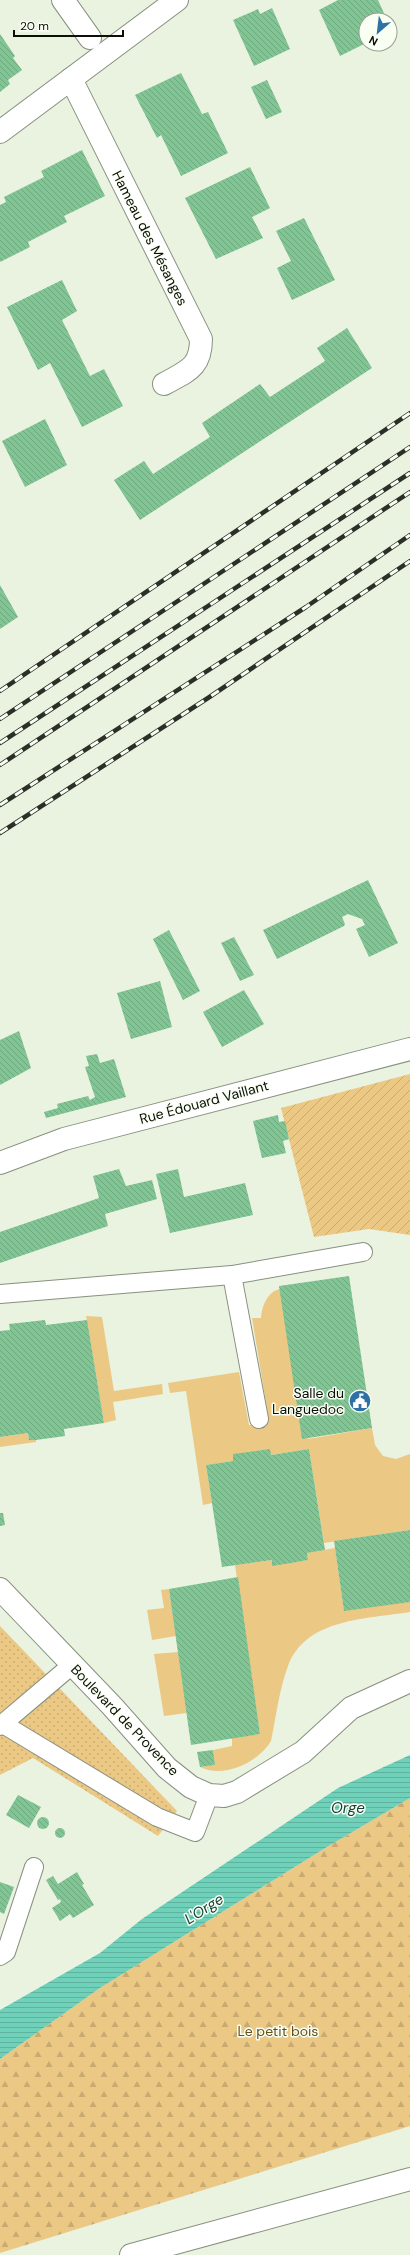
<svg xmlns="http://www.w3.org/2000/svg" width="410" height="2255" font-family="'DM Sans',sans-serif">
<defs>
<pattern id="forest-firs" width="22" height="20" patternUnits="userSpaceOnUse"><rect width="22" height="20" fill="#ecc885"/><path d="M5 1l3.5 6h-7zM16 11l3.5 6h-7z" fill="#c9ab72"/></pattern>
<pattern id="park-dots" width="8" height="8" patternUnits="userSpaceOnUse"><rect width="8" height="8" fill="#ecc885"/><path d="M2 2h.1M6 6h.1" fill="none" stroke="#c9ab72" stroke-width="1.8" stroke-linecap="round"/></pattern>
<pattern id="garden-furrows" width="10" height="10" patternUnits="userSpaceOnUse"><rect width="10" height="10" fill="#ecc885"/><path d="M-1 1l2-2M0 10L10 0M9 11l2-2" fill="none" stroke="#c9ab72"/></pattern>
<pattern id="water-rules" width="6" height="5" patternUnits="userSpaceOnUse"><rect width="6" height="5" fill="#6fd1b9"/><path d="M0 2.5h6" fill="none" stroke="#5fb29e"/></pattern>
<pattern id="building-back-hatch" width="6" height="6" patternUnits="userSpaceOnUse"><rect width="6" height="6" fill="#81c594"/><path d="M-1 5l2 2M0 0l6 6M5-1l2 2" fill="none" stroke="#6ea87e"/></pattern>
</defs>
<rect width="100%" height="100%" fill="#e9f3e0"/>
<!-- grass -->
<g fill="#ecc885">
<path d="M280 1289 308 1439 372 1428 375 1445 383 1456 396 1459 410 1454V1530L324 1543 309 1449 271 1455 233 1454V1461L206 1465 212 1503 203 1505 186 1391 170 1393 168 1383 239 1372 249 1425 269 1421 252 1318H261C262 1306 267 1292 280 1289Z"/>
<polygon points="86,1316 102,1317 114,1391 162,1384 163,1394 113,1402 116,1420 104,1423"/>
<polygon points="28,1433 29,1440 36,1440 36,1442 0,1447 0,1437"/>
<path d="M335 1548 344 1610 410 1601V1612C367 1619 306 1618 288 1666 279 1690 276 1717 271 1741 258 1763 223 1779 200 1767L215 1765 213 1750 232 1746V1738L260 1734 235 1565 272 1560V1565L308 1560 307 1553Z"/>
<polygon points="169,1589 176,1636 152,1640 147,1610 164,1608 161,1590"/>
<polygon points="178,1652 187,1713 164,1716 154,1654"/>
</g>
<!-- forest -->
<polygon fill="url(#forest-firs)" points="410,1798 410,2126 0,2253 0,2059 100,1988 327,1847"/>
<!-- park -->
<polygon fill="url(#park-dots)" points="0,1626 177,1811 158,1836 33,1758 0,1775"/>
<!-- garden -->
<polygon fill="url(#garden-furrows)" points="410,1074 410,1235 369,1229 314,1237 281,1108"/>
<!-- water -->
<polygon fill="url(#water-rules)" points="410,1755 410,1798 327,1847 100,1988 0,2059 0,2010 100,1953 142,1919 338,1788"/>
<!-- building -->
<g fill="url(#building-back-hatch)">
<polygon points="338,0 378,0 387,20 366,20 366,43 340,56 319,10"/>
<polygon points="272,8 290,49 254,66 233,20 258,9 260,14"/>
<polygon points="0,34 15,56 13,58 22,70 8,80 10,84 0,92"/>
<polygon points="181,73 202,114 208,112 228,153 181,176 161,135 157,138 135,95"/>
<polygon points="267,80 282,112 266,119 251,87"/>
<polygon points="82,150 105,196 64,216 67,222 28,242 30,247 0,262 0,205 6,202 4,197 44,177 41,171"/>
<polygon points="250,167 270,208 252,217 263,238 216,259 185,198"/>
<polygon points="304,218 335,280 292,300 277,268 291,261 276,231"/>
<polygon points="62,280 77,311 62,320 90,376 104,369 123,406 82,427 50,363 38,370 7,307"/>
<polygon points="347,328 372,368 140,520 114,480 144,461 153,474 210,437 202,423 260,384 270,397 325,361 317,348"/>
<polygon points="45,419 67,465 25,487 2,441"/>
<polygon points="0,585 18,617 0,629"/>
<polygon points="368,880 398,943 369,957 356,929 365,925 362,919 348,914 342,917 345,924 344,926 277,959 263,930"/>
<polygon points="169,930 200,991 183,1000 153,939"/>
<polygon points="234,937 254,975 240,981 221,943"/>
<polygon points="160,981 172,1027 131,1039 117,993"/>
<polygon points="244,990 264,1024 222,1047 203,1012"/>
<polygon points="19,1031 31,1068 0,1085 0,1040"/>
<polygon points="97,1054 100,1063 114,1059 126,1097 46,1118 44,1112 58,1108 57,1104 88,1096 90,1100 95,1097 85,1067 89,1066 86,1056"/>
<polygon points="278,1115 279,1122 285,1121 289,1139 283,1141 286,1153 262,1158 253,1121"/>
<polygon points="119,1169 126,1186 152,1180 157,1199 105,1214 108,1226 0,1263 0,1232 99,1198 93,1176"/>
<polygon points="178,1169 184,1197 245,1183 253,1215 170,1233 156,1174"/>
<polygon points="349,1276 372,1428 302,1439 279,1286"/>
<polygon points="45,1320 46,1325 87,1320 104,1423 64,1429 65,1436 36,1440 29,1440 28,1433 0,1437 0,1331 10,1330 9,1324"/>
<polygon points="270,1449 271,1455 309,1449 325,1550 307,1553 308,1560 291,1563 272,1566 272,1560 222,1567 206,1465 233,1461 233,1454"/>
<polygon points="0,1513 3,1513 5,1525 0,1526"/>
<polygon points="410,1530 410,1602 344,1611 334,1541"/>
<polygon points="238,1577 260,1734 191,1745 169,1589"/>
<polygon points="213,1750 215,1765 200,1767 197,1752"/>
<polygon points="18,1795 41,1807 29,1828 6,1815"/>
<circle cx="43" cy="1823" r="6"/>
<circle cx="60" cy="1833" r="5"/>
<polygon points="77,1872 84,1884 82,1885 94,1905 73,1918 70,1914 60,1921 52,1908 61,1902 60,1899 58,1900 46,1880 53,1876 58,1884"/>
<polygon points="0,1882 14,1887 4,1914 0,1912"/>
</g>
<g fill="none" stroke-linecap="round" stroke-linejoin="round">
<!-- service casing -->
<g stroke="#88907f" stroke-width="20">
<g id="service">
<polyline points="232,1275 259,1419"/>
<polyline points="0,1294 232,1275 363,1252"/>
<polyline points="3,1724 157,1817 195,1832 209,1795"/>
<polyline points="0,1726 72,1665"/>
<polyline points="0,1956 6,1952 34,1867"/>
</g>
</g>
<!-- minor casing -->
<g stroke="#88907f" stroke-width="24">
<g id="minor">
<polyline points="63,0 90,38"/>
<path d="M71 79 201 339C201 368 187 371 164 384"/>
<polyline points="0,132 177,0"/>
<polyline points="0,1589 112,1706 167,1768 191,1787 209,1795 224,1796 237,1792 303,1752 351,1708 410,1681"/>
<polyline points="131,2255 410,2179"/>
</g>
</g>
<!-- tertiary casing -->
<g stroke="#88907f" stroke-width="24">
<polyline id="tertiary" points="0,1163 64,1139 410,1049"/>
</g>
<!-- service -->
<use href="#service" stroke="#fff" stroke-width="18"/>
<!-- minor -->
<use href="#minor" stroke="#fff" stroke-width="22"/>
<!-- tertiary -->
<use href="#tertiary" stroke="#fff" stroke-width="22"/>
<!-- rail casing -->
<g stroke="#2b2f28" stroke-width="4.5">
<g id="rail">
<polyline points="0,691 410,413"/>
<polyline points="0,719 410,447"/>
<polyline points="0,743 410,473"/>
<polyline points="0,765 410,492"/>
<polyline points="0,805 306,607 410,535"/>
<polyline points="0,833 208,698 410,561"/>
</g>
</g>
<!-- rail -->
<use href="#rail" stroke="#f9fff3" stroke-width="3" stroke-dasharray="9" stroke-linecap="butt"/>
</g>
<!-- icons -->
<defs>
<g id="civic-disc" transform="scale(1.15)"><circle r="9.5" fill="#2d71a6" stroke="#f9fff3"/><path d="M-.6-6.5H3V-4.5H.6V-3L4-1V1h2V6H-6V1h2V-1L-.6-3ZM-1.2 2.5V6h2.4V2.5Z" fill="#fff"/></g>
</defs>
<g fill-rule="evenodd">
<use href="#civic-disc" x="360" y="1401"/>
</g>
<g text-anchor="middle" stroke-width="3" stroke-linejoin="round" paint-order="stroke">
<!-- street labels -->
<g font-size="14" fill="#0c0f09" stroke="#f9fff3">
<text transform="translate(150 238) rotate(63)" y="5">Hameau des Mésanges</text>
<text transform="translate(204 1102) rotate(-15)" y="5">Rue Édouard Vaillant</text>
<text transform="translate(125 1720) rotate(46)" y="5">Boulevard de Provence</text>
</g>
<!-- poi labels -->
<g font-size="14" fill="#0c0f09" stroke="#f9fff3" text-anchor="end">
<text x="344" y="1398">Salle du<tspan x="344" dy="16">Languedoc</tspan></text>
</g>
<!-- park labels -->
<g font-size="14" fill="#674e17" stroke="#f9fff3">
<text x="278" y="2036">Le petit bois</text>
</g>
<!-- water labels -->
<g font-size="15" font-style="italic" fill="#154238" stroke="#f9fff3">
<text x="348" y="1813">Orge</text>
<text transform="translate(204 1909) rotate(-33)" y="5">L'Orge</text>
</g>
</g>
<!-- north arrow -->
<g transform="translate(378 32) rotate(208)"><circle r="19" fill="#f9fff3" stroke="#9a9f95"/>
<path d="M0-3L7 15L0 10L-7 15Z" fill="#2d71a6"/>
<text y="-6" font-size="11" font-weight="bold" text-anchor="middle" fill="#0c0f09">N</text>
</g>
<!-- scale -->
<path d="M14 30v6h109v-6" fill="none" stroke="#0c0f09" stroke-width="2"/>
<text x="20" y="30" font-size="12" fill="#0c0f09" stroke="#f9fff3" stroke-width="3" paint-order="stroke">20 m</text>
</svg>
